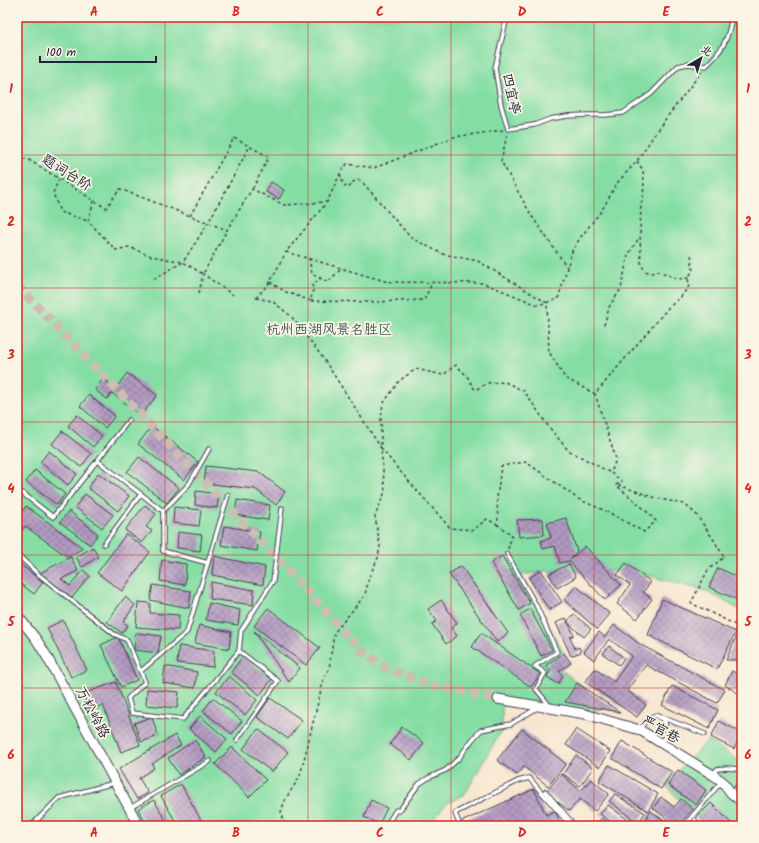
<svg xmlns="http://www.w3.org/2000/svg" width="759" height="843" font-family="Kalam,'LXGW WenKai TC',sans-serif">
<defs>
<pattern id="building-cross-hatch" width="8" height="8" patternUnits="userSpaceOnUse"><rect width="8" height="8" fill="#b29ac1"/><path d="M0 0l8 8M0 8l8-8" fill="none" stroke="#907d9e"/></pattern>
</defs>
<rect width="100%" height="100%" fill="#fcf5e5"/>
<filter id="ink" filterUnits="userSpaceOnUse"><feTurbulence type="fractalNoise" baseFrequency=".025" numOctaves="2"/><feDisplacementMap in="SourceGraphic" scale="8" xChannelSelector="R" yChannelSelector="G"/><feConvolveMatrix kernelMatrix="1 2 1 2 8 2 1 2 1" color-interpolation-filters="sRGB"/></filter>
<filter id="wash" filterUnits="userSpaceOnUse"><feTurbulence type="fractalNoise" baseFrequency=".012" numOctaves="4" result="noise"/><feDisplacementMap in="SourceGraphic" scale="16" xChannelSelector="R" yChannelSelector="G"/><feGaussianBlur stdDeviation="0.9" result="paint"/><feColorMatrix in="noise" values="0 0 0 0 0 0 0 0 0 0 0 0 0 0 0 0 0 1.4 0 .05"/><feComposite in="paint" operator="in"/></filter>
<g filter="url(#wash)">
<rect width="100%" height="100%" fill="#f7e6cf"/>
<!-- park -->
<g fill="#84dea4" stroke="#538070">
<polygon points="17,17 742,17 742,611 706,591 650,576 616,571 545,571 521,575 566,657 558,667 599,700 599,711 502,705 502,729 465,794 447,803 430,823 431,826 17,826"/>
<polygon points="708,740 742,763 742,826 706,826 665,785"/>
</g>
<g id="blocks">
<!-- building -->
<g fill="url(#building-cross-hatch)">
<polygon points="271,182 284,190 279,199 266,192"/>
<polygon points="127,373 157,395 141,416 112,393 107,399 95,390 103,379 116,388"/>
<polygon points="89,395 115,416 105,428 80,406"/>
<polygon points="77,415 102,436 93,447 68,426"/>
<polygon points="152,426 198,462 184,480 138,444"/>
<polygon points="62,431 91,454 81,467 52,444"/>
<polygon points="49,451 77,474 68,485 40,462"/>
<polygon points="139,457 179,488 167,503 127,472"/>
<polygon points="206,466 259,472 285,492 276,505 255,489 204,483"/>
<polygon points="35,470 65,494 57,505 26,482"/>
<polygon points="98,473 129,496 118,511 88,488"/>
<polygon points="196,491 219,494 217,508 195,505"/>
<polygon points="85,494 113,515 102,528 75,507"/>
<polygon points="237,500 270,505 268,520 235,515"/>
<polygon points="145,505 156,514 146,527 152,531 142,543 125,530"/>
<polygon points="26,506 83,548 68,557 25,526 19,534 17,532 17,518"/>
<polygon points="174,507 201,510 199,526 173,523"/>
<polygon points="69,511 98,534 90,545 60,522"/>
<polygon points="566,518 577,551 569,561 560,563 555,546 543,549 541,541 551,538 547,523"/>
<polygon points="543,519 544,535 519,537 517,520"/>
<polygon points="224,526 260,532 257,551 221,545"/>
<polygon points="178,532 202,535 200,551 177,548"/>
<polygon points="126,534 150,552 122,591 97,573"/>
<polygon points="585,546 621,585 605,600 569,561"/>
<polygon points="93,547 98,557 82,567 76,557"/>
<polygon points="214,556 265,567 263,585 212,575"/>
<polygon points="502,556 530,603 519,610 491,563"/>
<polygon points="71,557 78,571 61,579 70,586 83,570 90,576 70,600 38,574"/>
<polygon points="162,560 186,564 185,585 160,581"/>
<polygon points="17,562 43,582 34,594 17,581"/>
<polygon points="626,563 651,582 643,592 652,599 637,619 617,604 630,585 617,575"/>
<polygon points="569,564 576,577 557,588 549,574"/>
<polygon points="461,566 508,633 497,642 449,574"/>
<polygon points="718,568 742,579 742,602 709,587"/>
<polygon points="541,570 562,602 549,610 529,578"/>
<polygon points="211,582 254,590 253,605 210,599"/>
<polygon points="153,585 191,591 189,608 150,600"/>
<polygon points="576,586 610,614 597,629 564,600"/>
<polygon points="125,597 135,605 123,622 128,625 122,633 107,622"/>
<polygon points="662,599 736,632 717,669 648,635"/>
<polygon points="441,600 457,623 451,628 457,636 446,644 432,624 437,621 428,609"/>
<polygon points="138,602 150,603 150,613 179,615 178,630 136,627"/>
<polygon points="209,603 240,610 238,625 206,620"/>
<polygon points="268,608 320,648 306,665 254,626"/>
<polygon points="530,609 552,650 541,656 520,615"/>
<polygon points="574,614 591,629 584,637 567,622"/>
<polygon points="566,618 574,635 570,637 575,649 579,647 581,652 571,656 556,623"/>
<polygon points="63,620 87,670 71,677 47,628"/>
<polygon points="199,625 231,632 229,649 195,643"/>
<polygon points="614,625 641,645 725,690 717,703 646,665 627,690 646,705 637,717 585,682 595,669 614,682 632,656 609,639 594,660 584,652 599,632 605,637"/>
<polygon points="254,631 300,668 289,682"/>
<polygon points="136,633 161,636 158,653 134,650"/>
<polygon points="481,633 540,674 531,687 472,647"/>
<polygon points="737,635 742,637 742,660 726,660"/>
<polygon points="118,637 137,680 121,687 101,645"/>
<polygon points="179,646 214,651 213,667 177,663"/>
<polygon points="609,646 624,658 619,665 603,654"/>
<polygon points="564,653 571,663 559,671 563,676 558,684 547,677 550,671 546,665"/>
<polygon points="243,656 272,679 260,695 231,672"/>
<polygon points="165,666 197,672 195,688 163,683"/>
<polygon points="732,671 742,676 742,692 741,695 725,685"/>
<polygon points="229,676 257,700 245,715 216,692"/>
<polygon points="116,682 140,745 121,752 103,705 90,710 83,694"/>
<polygon points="577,683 620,712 565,702"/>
<polygon points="672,686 718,710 709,729 662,705"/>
<polygon points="147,689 179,692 177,708 146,705"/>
<polygon points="213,698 242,721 232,734 203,711"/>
<polygon points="270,698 302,720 288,739 257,717"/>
<polygon points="200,716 227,739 216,752 189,729"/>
<polygon points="152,717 158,736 141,742 134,723"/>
<polygon points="719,721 742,733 734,749 711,737"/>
<polygon points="402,727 424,743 411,760 390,744"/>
<polygon points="258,729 288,752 272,772 243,749"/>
<polygon points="522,729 566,764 548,786 524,767 517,775 497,760"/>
<polygon points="576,729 610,751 600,767 566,745"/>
<polygon points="175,735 181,745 152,764 154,768 139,778 148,793 137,799 119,769"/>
<polygon points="195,740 206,757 179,775 168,758"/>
<polygon points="622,741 672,772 661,789 612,758"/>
<polygon points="232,747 266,780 249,797 215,764"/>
<polygon points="576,755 593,768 580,786 563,774"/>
<polygon points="609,765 658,794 648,811 599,781"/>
<polygon points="678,770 706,790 696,805 668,785"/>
<polygon points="561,774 581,791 591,779 609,794 595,811 580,799 569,811 546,792"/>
<polygon points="740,778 742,779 742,796 732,790"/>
<polygon points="181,784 202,822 194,826 178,826 161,796"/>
<polygon points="534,789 546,815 555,811 562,826 452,826"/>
<polygon points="615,794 645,813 638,823 609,801"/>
<polygon points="661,797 674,807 681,799 693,809 678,826 676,826 653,808"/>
<polygon points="154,800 169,826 147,826 138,809"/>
<polygon points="371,800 387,808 379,824 364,817"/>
<polygon points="711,803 734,826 704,826 696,818"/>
<polygon points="608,805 636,826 616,826 600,814"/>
<polygon points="651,811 671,826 641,826"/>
<polygon points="602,818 610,826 594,826"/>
</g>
</g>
</g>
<g filter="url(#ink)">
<use href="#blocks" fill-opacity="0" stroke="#423f51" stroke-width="1"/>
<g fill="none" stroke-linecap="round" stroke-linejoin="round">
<!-- tertiary-tunnel -->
<polyline stroke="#ccbfb1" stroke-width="9" stroke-dasharray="9 4.5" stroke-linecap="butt" points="17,285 305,588 360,650 386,668 425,683 498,699"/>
<!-- service casing -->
<g stroke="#423f51" stroke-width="5.5">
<g id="service">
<path d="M507 17 495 68 501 105 508 129 534 125 550 119 567 116 586 115H605L623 113 651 94 678 66 687 64 706 66C723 50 728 39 732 17"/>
<polyline points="98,461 163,511 163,551 208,563"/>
<polyline points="17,496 21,492 53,517 129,420"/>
<polyline points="163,511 189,484 209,449"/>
<polyline points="104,544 141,494"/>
<polyline points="17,554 38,574 114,634 127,640 145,682 128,698 132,713 183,719 239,651 278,681 237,740"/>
<polyline points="507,554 536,605 557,652 535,666 545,673 536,689 550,706"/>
<polyline points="239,651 241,631 273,581 282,508"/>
<polyline points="141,671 187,632 228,495"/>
<polyline points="661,717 705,734"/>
<path d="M640 729C645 721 647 718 656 715L665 721 666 732 663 744"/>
<polyline points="713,774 717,769 727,768 739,769 742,765"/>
<polyline points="545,791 575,826"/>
<polyline points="130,808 210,761"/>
<polyline points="31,826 59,798 114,783"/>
<polyline points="386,826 396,810 399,811 419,784 428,778 446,770 459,758 472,740 481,730 511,724 537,708"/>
<polyline points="460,826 455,813 518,781 529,778 571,826"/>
<polyline points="684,826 721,782"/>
</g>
</g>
<!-- tertiary casing -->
<g stroke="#423f51" stroke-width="11">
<g id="tertiary">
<polyline points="17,615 36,639 46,655 139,826"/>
<polyline points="498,699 585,714 640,730 713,775 722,781 731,793 742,802"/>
</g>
</g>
<!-- path -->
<g stroke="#423f51" stroke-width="1.5" stroke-dasharray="3 3" stroke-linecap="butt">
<polyline points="503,130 454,137 374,168 347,164 340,174 327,202 286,252 388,282 483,283 538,305 558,299 572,251 580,238 602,210 617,183 637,161 658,129 702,71"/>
<polyline points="507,135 501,161 531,215 567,267"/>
<polyline points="17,157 29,160 106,208 120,189 227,230 252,189 284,205 327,202"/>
<polyline points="637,161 643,170 644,182 643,199 641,204 640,232 641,264 645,271 652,273 659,271 678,279 688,278 693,270 691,254"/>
<path d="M340 174C342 180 342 186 349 188L353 182 358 180 363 183 411 238 443 254 478 261 547 303 549 352 565 378 595 394 668 308 680 298 689 286 688 278"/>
<polyline points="59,179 53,193 60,212 88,221"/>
<polyline points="94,201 88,221 116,250 129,247 151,256 183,262 203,274 227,230"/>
<polyline points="190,216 234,138 269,157 253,188"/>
<polyline points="309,258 312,274 328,282 342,268"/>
<polyline points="154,279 183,262 208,223 250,146"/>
<polyline points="270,282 286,292 311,301 312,292 314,290 312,285 321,278"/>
<polyline points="199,293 203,274 233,295"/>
<polyline points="256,298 272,301 291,316 323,358 381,448 385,492 375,516 380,546 378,558 369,577 365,595 334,633 329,669 324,678 300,776 285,800 281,812 285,823 284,826"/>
<polyline points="256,298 270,282 286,252"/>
<polyline points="311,301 375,302 424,300 432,283"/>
<polyline points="604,325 610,305 621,289 628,255 639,238"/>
<polyline points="618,485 656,498 684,504 696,514 714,540 724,557 708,570 691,603 742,628"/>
<polyline points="498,525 487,519 473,530 450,528 398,469 381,448 381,419 383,404 399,381 416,369 443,375 456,365 467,376 475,390 488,383 505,382 524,391 548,426 568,450 611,473"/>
<polyline points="508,549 512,535 498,525 497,498 501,466 526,462 578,499 608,512 644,532 656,521 641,506 616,485 622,481 611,473 616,459 595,394"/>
</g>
<!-- service -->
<use href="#service" stroke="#fff" stroke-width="3.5"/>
<!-- tertiary -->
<use href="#tertiary" stroke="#fff" stroke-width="9"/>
</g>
</g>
<!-- grid -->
<path fill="none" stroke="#d62828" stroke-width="1" stroke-opacity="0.55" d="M165 17V826M308 17V826M451 17V826M594 17V826M17 155H742M17 288H742M17 422H742M17 555H742M17 688H742"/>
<g text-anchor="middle" stroke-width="3.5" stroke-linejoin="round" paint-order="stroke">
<!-- street labels -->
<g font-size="14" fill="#22223b" stroke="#fcf5e5">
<text transform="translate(512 94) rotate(78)" y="5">四宜亭</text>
<text transform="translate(67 172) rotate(32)" y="5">题词台阶</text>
<text transform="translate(93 712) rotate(62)" y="5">万松岭路</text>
<text transform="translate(661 729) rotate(29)" y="5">严官巷</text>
</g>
<!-- park labels -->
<g font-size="14" fill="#3f5a5a" stroke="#fcf5e5">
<text x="329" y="334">杭州西湖风景名胜区</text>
</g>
</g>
<!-- margin -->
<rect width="759" height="843" fill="none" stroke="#fcf5e5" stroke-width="44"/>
<!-- north arrow -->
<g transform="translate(701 58) rotate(38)" stroke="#fcf5e5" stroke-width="3" paint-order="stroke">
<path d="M0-3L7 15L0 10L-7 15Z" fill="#22223b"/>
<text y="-6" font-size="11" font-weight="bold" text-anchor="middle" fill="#22223b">北</text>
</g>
<!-- scale -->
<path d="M40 56v6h116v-6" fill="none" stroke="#22223b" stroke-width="2"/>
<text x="46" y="56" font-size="12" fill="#22223b" stroke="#fcf5e5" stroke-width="3" paint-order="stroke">100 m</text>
<rect x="22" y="22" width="715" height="799" fill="none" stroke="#d62828" stroke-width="1.5"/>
<g font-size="13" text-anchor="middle" font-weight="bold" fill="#d62828">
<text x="94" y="16">A</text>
<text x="236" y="16">B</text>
<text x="380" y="16">C</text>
<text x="522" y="16">D</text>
<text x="666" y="16">E</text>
<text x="11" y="93">1</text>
<text x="748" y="93">1</text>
<text x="11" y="226">2</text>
<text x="748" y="226">2</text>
<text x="11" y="359">3</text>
<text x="748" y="359">3</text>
<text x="11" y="493">4</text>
<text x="748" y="493">4</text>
<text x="11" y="626">5</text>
<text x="748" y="626">5</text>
<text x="11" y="759">6</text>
<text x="748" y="759">6</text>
<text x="94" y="837">A</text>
<text x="236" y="837">B</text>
<text x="380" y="837">C</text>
<text x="522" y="837">D</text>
<text x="666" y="837">E</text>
</g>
</svg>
